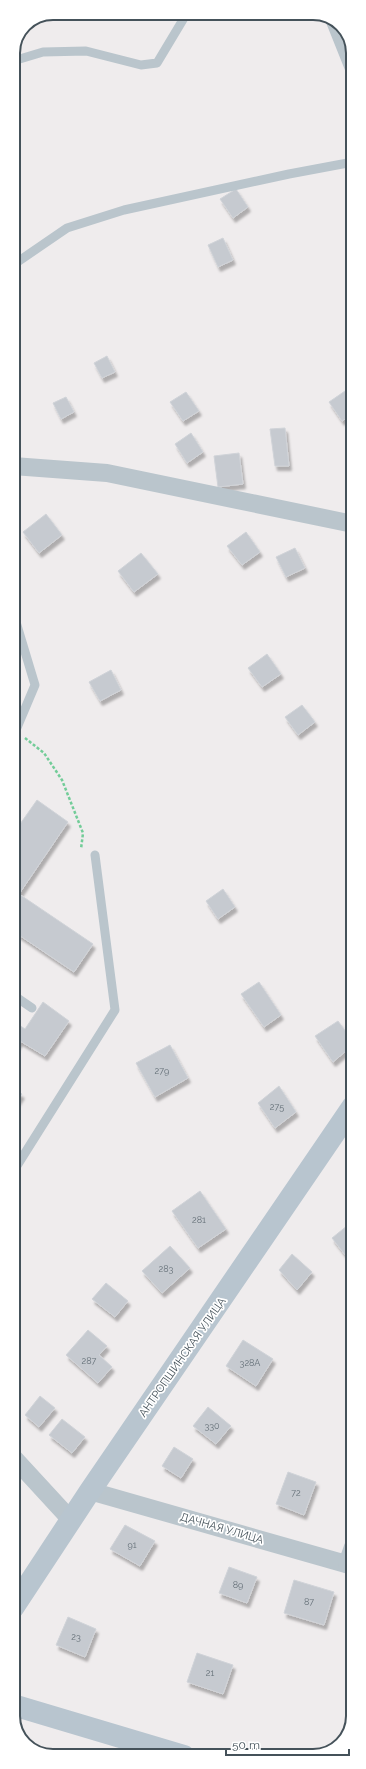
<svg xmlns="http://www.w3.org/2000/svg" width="366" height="1769" font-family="Raleway,sans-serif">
<defs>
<filter id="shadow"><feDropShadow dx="2.5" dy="4.5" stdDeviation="1" flood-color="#0004"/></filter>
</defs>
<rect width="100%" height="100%" fill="#efeced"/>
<!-- building -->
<g fill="#c6cad0" stroke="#d0d3d8" filter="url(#shadow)">
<polygon points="236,189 248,207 233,218 220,199"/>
<polygon points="223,238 233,260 218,267 208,245"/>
<polygon points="107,356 115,372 102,378 94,363"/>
<polygon points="345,391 353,402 353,414 342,421 329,402"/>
<polygon points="186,392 199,411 183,421 170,402"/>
<polygon points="66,397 74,412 61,419 53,403"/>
<polygon points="285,428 289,466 275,466 270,429"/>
<polygon points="191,433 203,452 187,463 175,444"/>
<polygon points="239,453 243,484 218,487 214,456"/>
<polygon points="46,514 62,535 39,553 23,532"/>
<polygon points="246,532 260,552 242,565 227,546"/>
<polygon points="295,548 305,568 286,577 276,557"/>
<polygon points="141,553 158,574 134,592 118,571"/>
<polygon points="267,654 281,674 262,687 248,668"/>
<polygon points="111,670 121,690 100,701 89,682"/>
<polygon points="302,705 315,722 298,735 285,717"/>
<polygon points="37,800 68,822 19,894 93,944 74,972 13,931 13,902 15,898 13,897 13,834"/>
<polygon points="223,889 235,907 218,919 206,901"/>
<polygon points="259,982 281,1015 264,1027 241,994"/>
<polygon points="43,1002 69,1021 45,1056 20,1041 13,1051 13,1021 25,1029"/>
<polygon points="338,1021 353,1041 353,1045 333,1062 315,1036"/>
<polygon points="170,1045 188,1078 155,1097 136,1063"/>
<polygon points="279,1086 296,1112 275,1128 258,1103"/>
<polygon points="13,1089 22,1094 13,1108"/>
<polygon points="200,1191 226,1229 198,1248 172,1211"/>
<polygon points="353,1221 353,1265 332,1238"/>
<polygon points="170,1246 190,1268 162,1293 142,1271"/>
<polygon points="292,1254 312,1272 297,1290 279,1270"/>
<polygon points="106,1283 128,1301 115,1317 92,1299"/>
<polygon points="88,1330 107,1346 99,1355 112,1367 98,1383 66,1355"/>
<polygon points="243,1340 273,1359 256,1386 226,1366"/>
<polygon points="40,1396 55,1408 39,1427 25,1415"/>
<polygon points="208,1407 231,1426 216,1444 193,1426"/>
<polygon points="62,1419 85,1437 72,1453 49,1435"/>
<polygon points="174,1447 193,1459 181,1478 162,1466"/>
<polygon points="288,1472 316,1482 304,1515 276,1504"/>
<polygon points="125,1525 155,1541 140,1566 110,1549"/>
<polygon points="229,1567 257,1577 247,1603 219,1593"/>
<polygon points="294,1580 334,1592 324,1625 284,1613"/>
<polygon points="68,1617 96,1629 85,1657 56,1645"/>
<polygon points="197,1653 233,1665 223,1694 187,1682"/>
</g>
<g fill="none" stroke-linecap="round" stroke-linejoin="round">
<!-- path -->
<g stroke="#72cc98" stroke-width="2.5" stroke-dasharray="3 2" stroke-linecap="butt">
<polyline points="25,738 44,753 62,780 83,833 81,849"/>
<polyline points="90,1750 108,1756"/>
</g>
<!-- lane -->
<g stroke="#bac5cc" stroke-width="9">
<polyline points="329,18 353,78"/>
<polyline points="13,61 43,52 86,51 141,65 157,63 187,13"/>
<polyline points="13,265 67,228 124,210 289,174 353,162"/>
<polyline points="13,612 35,685 16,730"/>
<polyline points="13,995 32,1008"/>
<polyline points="13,1172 115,1010 95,855"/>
</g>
<!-- street -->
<g stroke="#bac5cc" stroke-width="18">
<polyline points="13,466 107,473 353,524"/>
<polyline points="13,1457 71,1520"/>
<polyline points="90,1491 353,1566"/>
<polyline points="347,1564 353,1547"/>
</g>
<!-- secondary -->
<g stroke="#b8c5cf" stroke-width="22">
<polyline points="13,1608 90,1491 353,1106"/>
<polyline points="13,1705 184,1756"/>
</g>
</g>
<g text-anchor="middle" stroke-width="3.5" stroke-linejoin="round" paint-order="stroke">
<!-- number labels -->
<g font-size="9" fill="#657078">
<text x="162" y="1074">279</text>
<text x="277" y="1110">275</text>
<text x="199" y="1223">281</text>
<text x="166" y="1272">283</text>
<text x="89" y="1364">287</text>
<text x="250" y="1366">328А</text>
<text x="212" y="1429">330</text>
<text x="296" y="1496">72</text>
<text x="132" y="1548">91</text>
<text x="238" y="1588">89</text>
<text x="309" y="1605">87</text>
<text x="76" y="1640">23</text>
<text x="210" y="1676">21</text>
</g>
<!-- street labels -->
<g font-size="11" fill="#45525a" stroke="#fff">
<text transform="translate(182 1357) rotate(-55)" y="4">АНТРОПШИНСКАЯ УЛИЦА</text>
<text transform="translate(222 1528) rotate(16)" y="4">ДАЧНАЯ УЛИЦА</text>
</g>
</g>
<!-- crop -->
<path d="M0 0H366V1769H0ZM53 20H313A33 33 0 0 1 346 53V1716A33 33 0 0 1 313 1749H53A33 33 0 0 1 20 1716V53A33 33 0 0 1 53 20Z" fill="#fff" fill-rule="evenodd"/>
<path fill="none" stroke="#45525a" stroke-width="2" d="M53 20H313A33 33 0 0 1 346 53V1716A33 33 0 0 1 313 1749H53A33 33 0 0 1 20 1716V53A33 33 0 0 1 53 20Z"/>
<!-- scale -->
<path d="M226 1749v6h123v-6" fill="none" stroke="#45525a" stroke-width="2"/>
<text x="232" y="1749" font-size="12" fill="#45525a" stroke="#ffffff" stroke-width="3" paint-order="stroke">50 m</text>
</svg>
